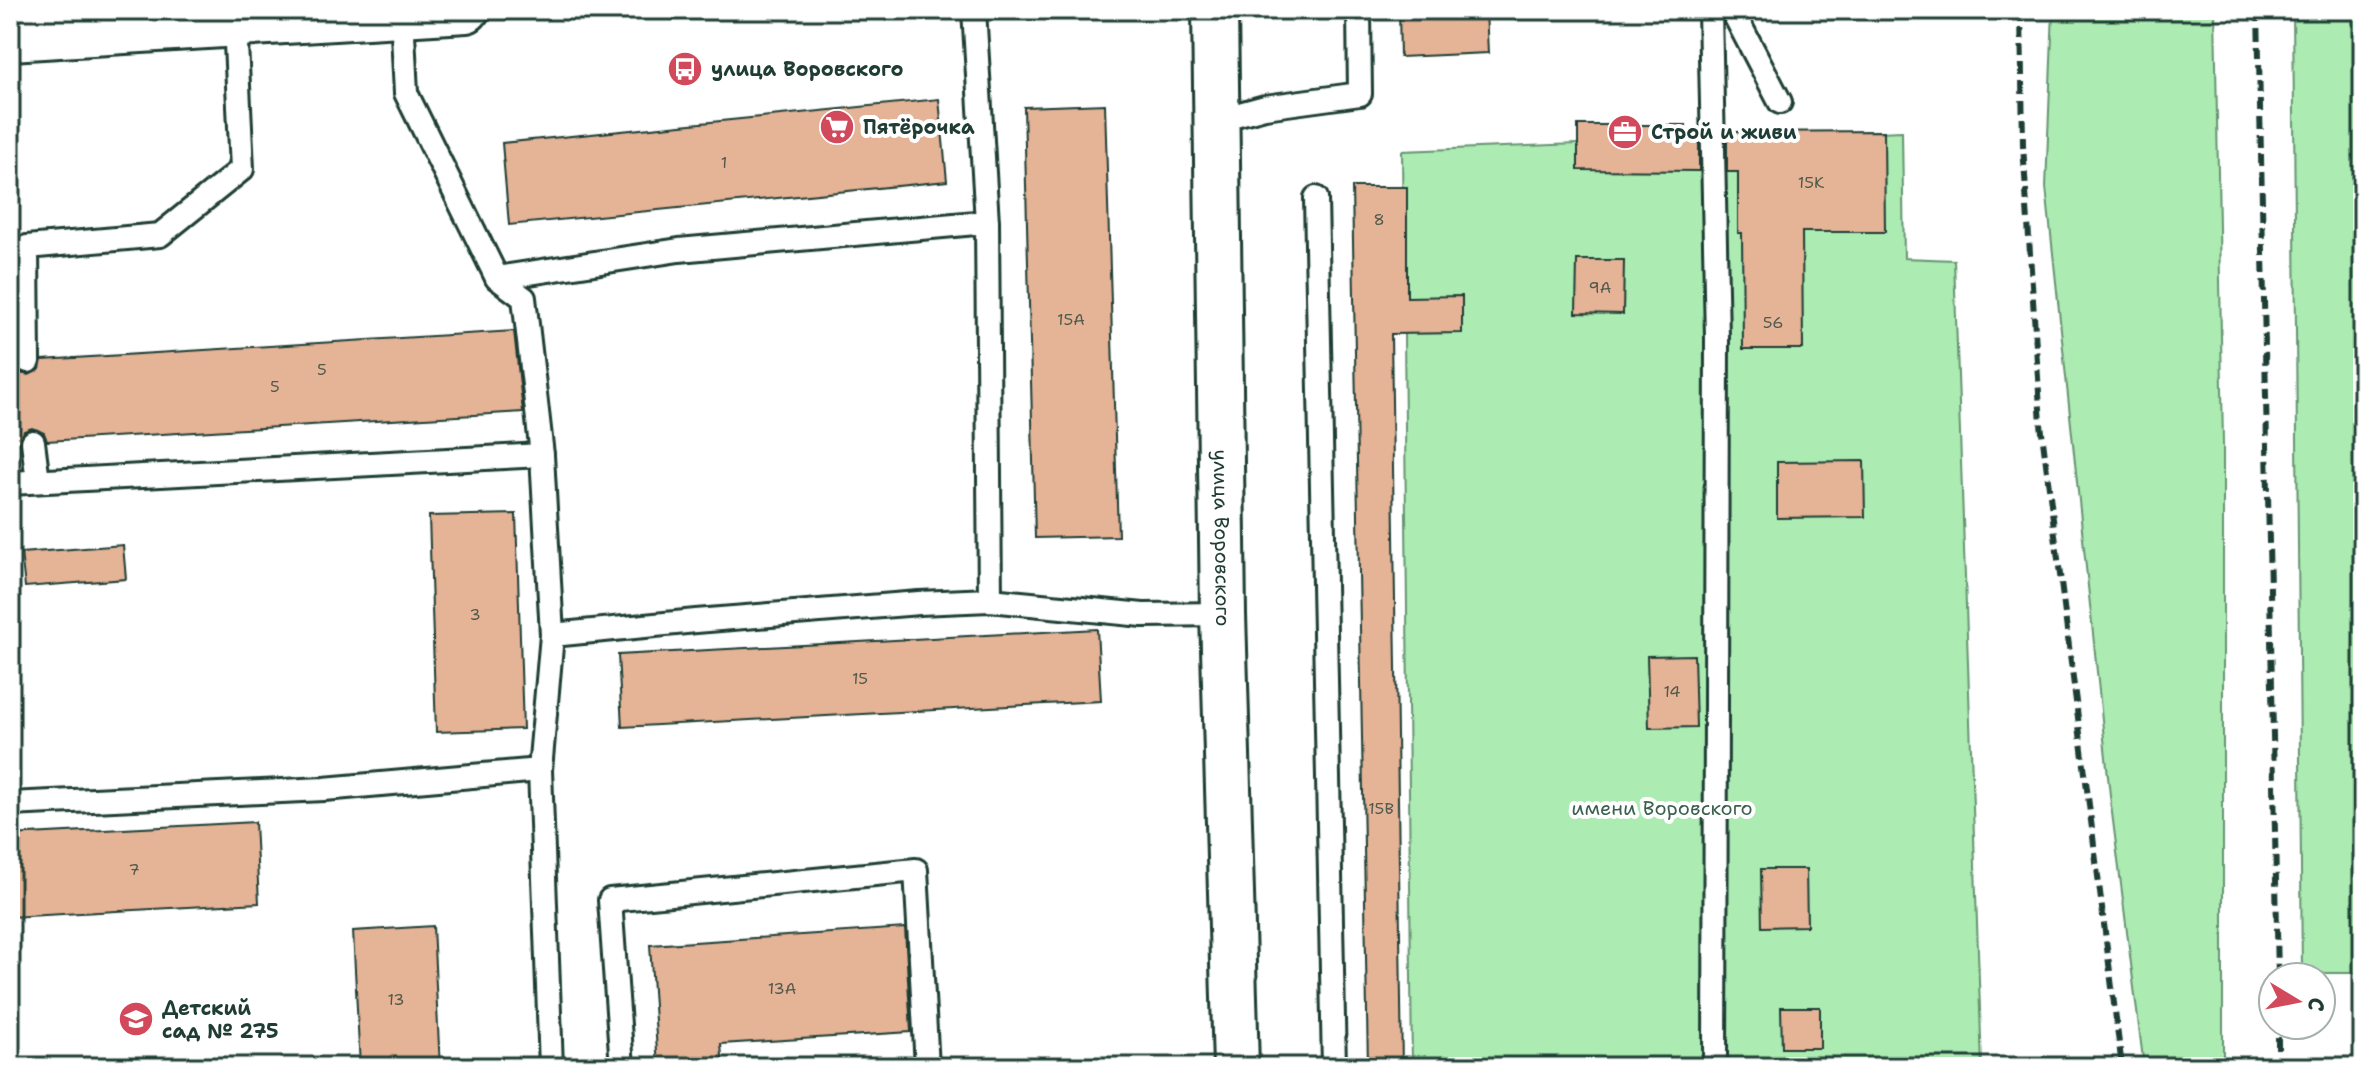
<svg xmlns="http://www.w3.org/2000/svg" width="2373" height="1077" font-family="'Shantell Sans',sans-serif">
<rect width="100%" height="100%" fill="#fff"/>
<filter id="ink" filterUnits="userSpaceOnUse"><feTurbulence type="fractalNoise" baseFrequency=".0125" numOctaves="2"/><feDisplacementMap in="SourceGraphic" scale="16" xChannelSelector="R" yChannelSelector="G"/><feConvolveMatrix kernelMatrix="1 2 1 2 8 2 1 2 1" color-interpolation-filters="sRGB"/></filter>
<g filter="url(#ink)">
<!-- green -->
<g fill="#acebb2" stroke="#669473" stroke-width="2">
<polygon points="2053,10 2215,10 2223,443 2223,1067 2144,1067 2111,805 2046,187"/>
<polygon points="2293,10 2363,10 2363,956 2359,973 2302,973"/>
<polygon points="1902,131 1904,258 1954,260 1982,1067 1412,1067 1402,151"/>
</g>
<!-- building -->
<g fill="#e5b396" stroke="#1f3d34" stroke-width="2">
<polygon points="1399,10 1486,10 1488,53 1400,57"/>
<polygon points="939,99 947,181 509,225 502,143"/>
<polygon points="1105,104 1118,536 1035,538 1024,107"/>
<polygon points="1578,125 1686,125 1686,132 1699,132 1699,171 1578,170"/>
<polygon points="1884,131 1885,232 1802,232 1803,349 1743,349 1742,233 1738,233 1738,172 1727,172 1727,132"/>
<polygon points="1352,187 1407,187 1407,297 1462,296 1462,333 1391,334 1402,1067 1368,1067"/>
<polygon points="1577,260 1624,260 1623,314 1576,313"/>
<polygon points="514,331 523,412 47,441 44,433 32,428 24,431 19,443 10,444 10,362 14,362 20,373 29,375 40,369 42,360"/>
<polygon points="1864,461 1865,517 1777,518 1777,462"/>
<polygon points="516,514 523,729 436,732 429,516"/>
<polygon points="123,545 126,579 25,587 21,553"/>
<polygon points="1097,629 1101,701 622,727 618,655"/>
<polygon points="1694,655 1696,727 1649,728 1647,656"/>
<polygon points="255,822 259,903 10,917 10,835"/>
<polygon points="1761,869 1806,869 1807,926 1762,927"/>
<polygon points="433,926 440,1067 360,1067 353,931"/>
<polygon points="905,928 911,1032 721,1044 723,1067 658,1067 650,945"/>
<polygon points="1781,1007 1820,1007 1820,1048 1782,1048"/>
</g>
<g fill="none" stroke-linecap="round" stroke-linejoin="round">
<!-- lane casing -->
<g stroke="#1f3d34" stroke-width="28">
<g id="lane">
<polyline points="974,10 987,222 990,600"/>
<polyline points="1710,10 1717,338 1715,1067"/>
<polyline points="1732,10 1780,102"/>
<polyline points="402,14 406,93 497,278 679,250 987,222"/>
<polyline points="1217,120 1265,107 1360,94 1359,10"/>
<polyline points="1316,198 1334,1067"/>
<polyline points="497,278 524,298 542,455 552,635 540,770 551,1067"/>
<polyline points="28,361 27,247 160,235 242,169 235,23"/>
<polyline points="33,442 38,481"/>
<polyline points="10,483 542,455"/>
<polyline points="552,635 696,621 919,603 990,600 1143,615 1223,614"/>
<polyline points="10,804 324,789 540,770"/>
<polyline points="622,1067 610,900 916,870 927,1067"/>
</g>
</g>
<!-- secondary casing -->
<g stroke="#1f3d34" stroke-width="50">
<g id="secondary">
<path id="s1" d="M1215 10 1223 614 1236 1067"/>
</g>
</g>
<!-- primary casing -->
<g stroke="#1f3d34" stroke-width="50">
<polyline id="primary" points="10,38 466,10"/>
</g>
<!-- lane -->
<use href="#lane" stroke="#fff" stroke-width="22"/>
<!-- secondary -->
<use href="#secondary" stroke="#fff" stroke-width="44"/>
<!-- primary -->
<use href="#primary" stroke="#fff" stroke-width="44"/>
<!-- rail -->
<g stroke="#1f3d34" stroke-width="6" stroke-dasharray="12 6" stroke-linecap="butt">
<polyline points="2021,10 2023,145 2041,424 2122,1067"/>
<polyline points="2258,10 2278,977"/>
<polyline points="2278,1067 2278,1025"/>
</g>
</g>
</g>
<!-- icons -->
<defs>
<g id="bus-disc" transform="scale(1.8)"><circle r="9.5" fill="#d1495b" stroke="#fff"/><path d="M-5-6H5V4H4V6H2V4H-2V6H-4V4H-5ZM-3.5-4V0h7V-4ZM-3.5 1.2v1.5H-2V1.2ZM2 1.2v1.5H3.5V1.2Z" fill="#fff"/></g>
<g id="supermarket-disc" transform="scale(1.8)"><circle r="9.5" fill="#d1495b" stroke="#fff"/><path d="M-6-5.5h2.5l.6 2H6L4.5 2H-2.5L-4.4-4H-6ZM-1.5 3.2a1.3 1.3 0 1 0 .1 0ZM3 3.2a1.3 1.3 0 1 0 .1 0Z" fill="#fff"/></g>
<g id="office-disc" transform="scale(1.8)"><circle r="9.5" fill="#d1495b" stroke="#fff"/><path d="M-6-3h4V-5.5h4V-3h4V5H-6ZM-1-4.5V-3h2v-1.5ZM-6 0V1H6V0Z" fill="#fff"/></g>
<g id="school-disc" transform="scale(1.8)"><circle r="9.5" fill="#d1495b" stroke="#fff"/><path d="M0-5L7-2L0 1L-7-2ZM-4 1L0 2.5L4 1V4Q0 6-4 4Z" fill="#fff"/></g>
</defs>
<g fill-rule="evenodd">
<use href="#bus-disc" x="685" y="69"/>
<use href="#supermarket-disc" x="837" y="127"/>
<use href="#office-disc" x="1625" y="132"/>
<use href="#school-disc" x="136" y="1019"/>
</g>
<g text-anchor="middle" stroke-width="8" stroke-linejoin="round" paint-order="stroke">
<!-- number labels -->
<g font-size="16" fill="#505a4c">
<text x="724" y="168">1</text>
<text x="1811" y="188">15К</text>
<text x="1379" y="225">8</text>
<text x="1600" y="293">9А</text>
<text x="1071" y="325">15А</text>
<text x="1773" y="328">56</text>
<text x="322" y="375">5</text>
<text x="275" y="392">5</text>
<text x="475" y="620">3</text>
<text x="860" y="684">15</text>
<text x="1672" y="697">14</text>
<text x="1381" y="814">15В</text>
<text x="134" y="875">7</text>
<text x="782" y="994">13А</text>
<text x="396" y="1005">13</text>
</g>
<!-- poi labels -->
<g font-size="20" font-weight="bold" fill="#1f3d34" stroke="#fff" text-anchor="start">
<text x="711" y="76">улица Воровского</text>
<text x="863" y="134">Пятёрочка</text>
<text x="1651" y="139">Строй и живи</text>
<text x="162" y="1015">Детский<tspan x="162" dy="23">сад № 275</tspan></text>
</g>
<!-- street labels -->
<g font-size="20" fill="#1f3d34" stroke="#fff">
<text dy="7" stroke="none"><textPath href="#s1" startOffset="528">улица Воровского</textPath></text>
</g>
<!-- park labels -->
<g font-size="20" fill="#3b604d" stroke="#fff">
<text x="1662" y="815">имени Воровского</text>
</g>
</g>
<!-- margin -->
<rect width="2373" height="1077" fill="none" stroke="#fff" stroke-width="40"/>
<rect x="20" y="20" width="2333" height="1037" fill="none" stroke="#1f3d34" stroke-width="3" filter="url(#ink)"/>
<!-- north arrow -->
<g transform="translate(2297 1001) rotate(100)"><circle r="38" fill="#ffffff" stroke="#a5b1ae" stroke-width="2"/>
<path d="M0-6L14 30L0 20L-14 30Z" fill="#d1495b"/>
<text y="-12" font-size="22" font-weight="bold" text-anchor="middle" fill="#1f3d34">С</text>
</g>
</svg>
